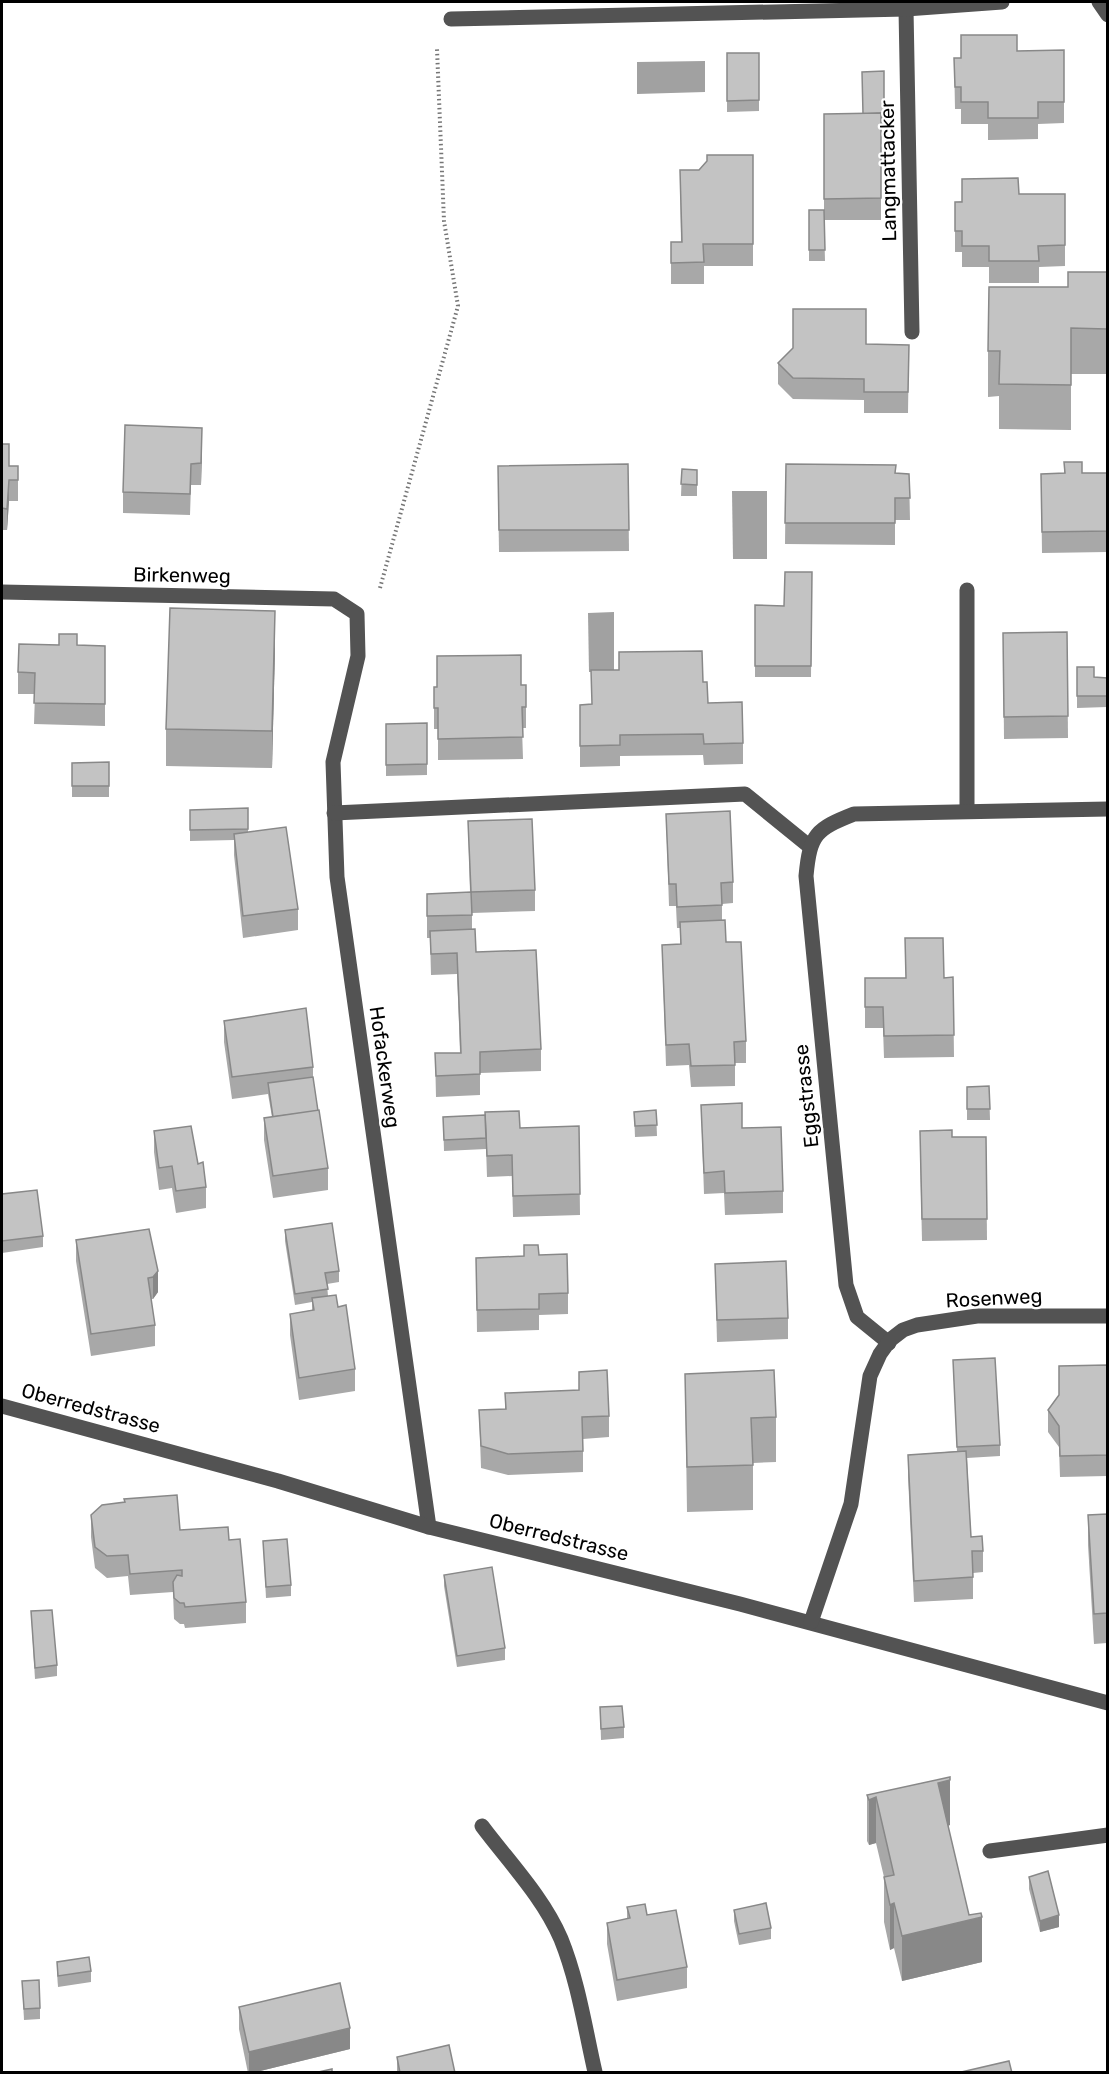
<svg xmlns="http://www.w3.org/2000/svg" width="1109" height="2074" font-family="Rubik,sans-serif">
<rect width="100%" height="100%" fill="#fff"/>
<!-- water -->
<g fill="#a1a1a1">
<polygon points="705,61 705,92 637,94 637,62"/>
<polygon points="732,491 767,491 767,559 733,559"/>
<polygon points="614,612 614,672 589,672 588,613"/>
</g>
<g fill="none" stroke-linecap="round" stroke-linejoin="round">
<!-- path -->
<polyline stroke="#757575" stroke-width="4" stroke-dasharray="1.5 3" stroke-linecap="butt" points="380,588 458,306 444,221 437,49"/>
<!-- minor -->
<g stroke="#535353" stroke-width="15">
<polyline points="1099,2 1108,15"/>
<polyline points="906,9 912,332"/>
<polyline points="451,19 906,9 1002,2"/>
<polyline points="967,590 967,811"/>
<polyline points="2,592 334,599 357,614 358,656 333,762 337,877 429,1527"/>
<polyline points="334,813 745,794 809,846"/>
<path d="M889 1343 857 1317 846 1285 806 876C810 834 816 829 854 814L1108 809"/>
<polyline points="2,1406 278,1481 429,1527 740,1604 1108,1703"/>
<polyline points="811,1622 851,1504 870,1376 880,1354 890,1340 903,1330 917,1325 977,1316 1108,1316"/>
<path d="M482 1826C509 1862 543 1897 561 1939 578 1981 585 2028 595 2072"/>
<polyline points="990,1851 1108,1835"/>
</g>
</g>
<!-- wall -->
<g fill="#a8a8a8">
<polygon points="1064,50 1064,123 1038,124 1038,139 988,140 988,124 961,124 961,109 955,109 954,58 961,58 1017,51"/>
<polygon points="727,53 759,53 759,111 727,112"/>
<polygon points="884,71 884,128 881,128 881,220 824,220 825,261 809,261 809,210 824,210 824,114 863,114"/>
<polygon points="753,155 753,266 704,266 704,284 671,284 671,263 681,242 680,170 699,170"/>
<polygon points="1019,194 1065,194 1065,266 1039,267 1039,283 989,283 989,267 962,267 962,252 955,252 955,202"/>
<polygon points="1107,272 1107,374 1071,374 1071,430 999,429 999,396 988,397 988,351 1068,287"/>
<polygon points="866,344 909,345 908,413 864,413 864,400 793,399 778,384 778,363"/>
<polygon points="2,444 9,466 18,466 18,501 9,501 7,530 2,530"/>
<polygon points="202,449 201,485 191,485 190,515 123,513 123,492"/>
<polygon points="1064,462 1082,473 1107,473 1107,552 1042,553 1041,474 1064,473"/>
<polygon points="628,464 629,551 499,552 498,488"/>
<polygon points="786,464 909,474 910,520 895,520 895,545 785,544"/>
<polygon points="682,469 697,470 697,496 681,496"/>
<polygon points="812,572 811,677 755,677 755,605 784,606"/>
<polygon points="1067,632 1068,738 1004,739 1003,633"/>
<polygon points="77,645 105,646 105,726 34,724 35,694 18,694 18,672"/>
<polygon points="275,648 272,768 166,766 166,729"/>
<polygon points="1077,667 1094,677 1107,678 1107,707 1077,708"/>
<polygon points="703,682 708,703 743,743 743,764 704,765 703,755 620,756 620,766 580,767 580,705 592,704"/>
<polygon points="521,685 526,707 526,728 522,728 523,759 438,760 438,729 434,729 434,687"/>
<polygon points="427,723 427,775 386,776 386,724"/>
<polygon points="109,762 109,797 72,797 72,763"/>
<polygon points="248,808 248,832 298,909 298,930 243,938 234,855 234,840 190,841 190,810"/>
<polygon points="666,814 733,882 733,903 722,904 722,920 746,1041 746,1063 735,1063 735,1086 691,1087 689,1065 666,1066 662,945 680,944 680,928 677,928 676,906 669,906"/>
<polygon points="468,821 535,890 535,911 472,913 472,929 476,952 541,1049 541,1071 480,1073 480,1095 436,1097 435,1053 460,1053 459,1024 457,974 431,975 430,938 427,938 427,894 470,892"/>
<polygon points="905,938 944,978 953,977 954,1057 884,1058 883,1028 865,1028 865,978 906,978"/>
<polygon points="224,1021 313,1067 313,1077 318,1111 328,1168 328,1190 273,1198 264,1140 264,1118 272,1117 268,1094 232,1099 224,1042"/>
<polygon points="989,1086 990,1120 967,1120 967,1087"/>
<polygon points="701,1105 742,1128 783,1191 783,1213 725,1215 724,1193 704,1194"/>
<polygon points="656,1110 657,1136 635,1137 634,1112"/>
<polygon points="443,1117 520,1128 579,1126 580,1215 513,1217 512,1176 487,1177 486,1147 486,1149 444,1151"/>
<polygon points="154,1131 198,1164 206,1187 206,1208 176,1213 172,1188 159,1190 154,1152"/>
<polygon points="986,1137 987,1240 922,1241 920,1152"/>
<polygon points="2,1194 43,1236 43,1247 2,1253"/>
<polygon points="149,1229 158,1292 153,1299 151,1299 155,1325 155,1346 91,1356 76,1261 76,1240"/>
<polygon points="285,1230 339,1271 339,1282 327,1284 328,1296 338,1307 355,1369 355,1391 299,1400 290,1335 290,1314 312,1310 312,1302 295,1305 285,1241"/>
<polygon points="539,1255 568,1293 568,1314 539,1315 539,1330 477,1332 476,1258"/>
<polygon points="715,1264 788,1318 788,1339 717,1342"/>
<polygon points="953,1360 1000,1445 1000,1456 967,1458 971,1537 983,1551 983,1572 973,1573 973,1599 914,1602 908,1476 908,1455 957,1451"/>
<polygon points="1107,1365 1107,1476 1060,1477 1059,1447 1048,1432 1048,1410"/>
<polygon points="579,1372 609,1416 609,1437 583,1439 583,1472 508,1475 481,1468 479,1410 505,1409 505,1393 579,1390"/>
<polygon points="685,1374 776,1417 776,1462 753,1463 753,1510 687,1512"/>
<polygon points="124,1499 180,1530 229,1540 246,1602 246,1623 185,1628 184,1624 180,1624 174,1619 173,1592 130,1595 128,1576 107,1578 95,1568 91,1537 91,1515 124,1502"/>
<polygon points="1107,1514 1107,1643 1094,1644 1088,1545 1088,1515"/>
<polygon points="263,1541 291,1585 291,1596 266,1598"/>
<polygon points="444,1575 505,1648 505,1660 457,1667 444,1586"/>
<polygon points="31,1611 57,1665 57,1676 35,1679"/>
<polygon points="600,1707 624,1727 624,1738 601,1740"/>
<polygon points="867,1795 950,1825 948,1826 969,1915 982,1962 902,1981 894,1948 890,1950 884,1922 884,1877 876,1843 869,1845 867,1841"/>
<polygon points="1029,1877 1059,1927 1040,1932 1029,1889"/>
<polygon points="627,1907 647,1915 687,1967 687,1988 617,2001 607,1944 607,1923 627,1919"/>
<polygon points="734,1910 771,1928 771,1939 739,1945 734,1921"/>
<polygon points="57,1962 91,1971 91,1982 58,1987 57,1973"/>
<polygon points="22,1981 40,2008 40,2019 24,2020"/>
<polygon points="239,2007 350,2049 252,2073 248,2073 239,2029"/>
<polygon points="397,2057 455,2073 397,2073"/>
</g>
<!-- shaded-wall -->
<g fill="#888">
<polygon points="202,428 202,449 201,485 201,463"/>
<polygon points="9,480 9,501 7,530 7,509"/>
<polygon points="275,611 275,648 272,768 272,731"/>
<polygon points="158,1271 158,1292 153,1299 153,1277"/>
<polygon points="950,1780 950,1825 938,1828 938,1783"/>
<polygon points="876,1797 876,1843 869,1845 869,1800"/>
<polygon points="894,1903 894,1948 890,1950 890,1905"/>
<polygon points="1059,1915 1059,1927 1040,1932 1040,1921"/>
<polygon points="982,1917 982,1962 902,1981 902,1936"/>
<polygon points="350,2028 350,2049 252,2073 249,2073 249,2052"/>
</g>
<!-- building -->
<g fill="#c3c3c3" stroke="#888" stroke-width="1.5">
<polygon points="961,35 1017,35 1017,51 1064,50 1064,102 1038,102 1038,118 988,118 988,102 961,102 961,87 955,87 954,58 961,58"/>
<polygon points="727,53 759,53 759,100 727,101"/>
<polygon points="884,71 884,117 881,117 881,113 863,114 862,72"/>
<polygon points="881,113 881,198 824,199 824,114"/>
<polygon points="707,155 753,155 753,244 703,244 704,262 671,263 671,242 682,242 680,170 699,170 707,161"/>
<polygon points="1018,178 1019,194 1065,194 1065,245 1038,246 1039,261 989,261 989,246 962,246 962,231 955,231 955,202 962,202 962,179"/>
<polygon points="809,210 824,210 825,250 809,250"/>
<polygon points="1068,272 1107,272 1107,329 1071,328 1071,385 999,384 1000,351 988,351 989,287 1068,287"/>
<polygon points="793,309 866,309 866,344 909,345 908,392 864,392 864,379 793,378 778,363 793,348"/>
<polygon points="125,425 202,428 201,463 191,464 190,494 123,492"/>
<polygon points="2,444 9,444 9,466 18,466 18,480 9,480 7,509 2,508"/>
<polygon points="1064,462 1082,462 1082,473 1107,473 1107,531 1042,532 1041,474 1065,473"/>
<polygon points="628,464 629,530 499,530 498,466"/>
<polygon points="786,464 896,465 895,473 909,474 910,498 895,498 895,523 785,523"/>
<polygon points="682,469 697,470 697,485 681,484"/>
<polygon points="785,572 812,572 811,666 755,666 755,605 784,606"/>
<polygon points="170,608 275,611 272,731 166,729"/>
<polygon points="1067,632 1068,716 1004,717 1003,633"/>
<polygon points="59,634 77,634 77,645 105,646 105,704 34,703 35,673 18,672 19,644 59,645"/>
<polygon points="702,651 703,682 707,682 708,703 742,702 743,743 704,744 703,734 620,735 620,745 580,746 580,705 592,704 591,670 619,670 619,652"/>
<polygon points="521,655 521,685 526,685 526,707 522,707 523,737 438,739 438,708 434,708 434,687 437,687 437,656"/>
<polygon points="1077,667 1094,667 1094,677 1107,678 1107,696 1077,696"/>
<polygon points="427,723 427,764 386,765 386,724"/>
<polygon points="109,762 109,786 72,786 72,763"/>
<polygon points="248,808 248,829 190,830 190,810"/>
<polygon points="730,811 733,882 721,883 722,905 677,907 676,884 669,884 666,814"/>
<polygon points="532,819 535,890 471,892 468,821"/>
<polygon points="286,827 298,909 243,916 234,834"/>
<polygon points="471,892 472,915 427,916 427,894"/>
<polygon points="725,920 726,942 741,942 746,1041 734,1042 735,1065 691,1066 689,1044 666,1045 662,945 681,944 680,922"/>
<polygon points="475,929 476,952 536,950 541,1049 480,1052 480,1074 436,1076 435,1053 461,1053 457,953 431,954 430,931"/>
<polygon points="905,938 943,938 944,978 953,977 954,1035 884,1036 883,1007 865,1007 865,978 906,978"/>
<polygon points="306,1008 313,1067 232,1077 224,1021"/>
<polygon points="313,1077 318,1111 273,1117 268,1083"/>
<polygon points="989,1086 990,1109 967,1109 967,1087"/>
<polygon points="742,1103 742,1128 781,1127 783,1191 725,1193 724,1171 704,1173 701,1105"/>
<polygon points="319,1110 328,1168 273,1176 264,1118"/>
<polygon points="656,1110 657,1125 635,1126 634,1112"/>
<polygon points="519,1111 520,1128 579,1126 580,1194 513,1196 512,1155 487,1156 485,1112"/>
<polygon points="485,1115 486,1138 444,1140 443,1117"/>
<polygon points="191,1126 198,1164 203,1162 206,1187 176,1191 172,1166 159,1168 154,1131"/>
<polygon points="952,1130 952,1137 986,1137 987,1219 922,1219 920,1131"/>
<polygon points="37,1190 43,1236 2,1241 2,1194"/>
<polygon points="332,1223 339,1271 325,1273 328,1289 295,1294 285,1230"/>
<polygon points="149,1229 158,1271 153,1277 148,1278 155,1325 91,1334 76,1240"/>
<polygon points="524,1245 538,1245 539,1255 567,1254 568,1293 539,1294 539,1309 477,1310 476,1258 524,1256"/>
<polygon points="786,1261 788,1318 717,1320 715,1264"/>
<polygon points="336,1295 338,1307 346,1305 355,1369 299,1378 290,1314 314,1310 312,1298"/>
<polygon points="995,1358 1000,1445 957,1447 953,1360"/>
<polygon points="1107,1365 1107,1455 1060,1456 1059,1426 1048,1410 1059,1395 1059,1366"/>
<polygon points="607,1370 609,1416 582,1417 583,1451 508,1454 481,1446 479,1410 506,1409 505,1393 579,1390 579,1372"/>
<polygon points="774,1370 776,1417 751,1418 753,1465 687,1467 685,1374"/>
<polygon points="966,1451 971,1537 982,1536 983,1551 972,1551 973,1577 914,1581 908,1455"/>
<polygon points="177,1495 180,1530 228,1527 229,1540 240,1539 246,1602 185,1607 184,1603 180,1603 174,1598 173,1582 177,1575 182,1576 182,1570 130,1574 128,1555 107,1556 95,1547 91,1515 102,1505 125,1502 124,1499"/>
<polygon points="1107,1514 1107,1613 1094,1614 1088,1515"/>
<polygon points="287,1539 291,1585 266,1587 263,1541"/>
<polygon points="492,1567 505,1648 457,1656 444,1575"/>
<polygon points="52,1610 57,1665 35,1668 31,1611"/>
<polygon points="622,1706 624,1727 601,1729 600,1707"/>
<polygon points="950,1777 950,1780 938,1783 969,1915 981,1913 982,1917 902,1936 894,1903 890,1905 884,1877 894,1875 876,1797 869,1800 867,1795"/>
<polygon points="1048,1871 1059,1915 1040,1921 1029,1877"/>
<polygon points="766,1903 771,1928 739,1934 734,1910"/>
<polygon points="645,1904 647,1915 676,1910 687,1967 617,1980 607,1923 630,1918 627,1907"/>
<polygon points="89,1957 91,1971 58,1976 57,1962"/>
<polygon points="39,1980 40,2008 24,2009 22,1981"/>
<polygon points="340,1983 350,2028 249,2052 239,2007"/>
<polygon points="449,2045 455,2073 400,2073 397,2057"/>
<polygon points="1009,2061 1012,2073 957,2073"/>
<polygon points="332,2069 332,2073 314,2073"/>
</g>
<g text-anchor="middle" stroke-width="4.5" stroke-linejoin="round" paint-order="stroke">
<!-- street labels -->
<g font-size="20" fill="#000" stroke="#fff">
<text transform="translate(888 171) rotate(-91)" y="7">Langmattacker</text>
<text transform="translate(182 575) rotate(1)" y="7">Birkenweg</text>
<text transform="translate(385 1067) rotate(82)" y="7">Hofackerweg</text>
<text transform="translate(806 1096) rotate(-96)" y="7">Eggstrasse</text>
<text transform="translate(994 1298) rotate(-3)" y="7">Rosenweg</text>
<text transform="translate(91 1408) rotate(15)" y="7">Oberredstrasse</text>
<text transform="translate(559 1537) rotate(14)" y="7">Oberredstrasse</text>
</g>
</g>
<!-- border -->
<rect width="1109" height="2074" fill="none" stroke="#000000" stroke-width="6"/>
</svg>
